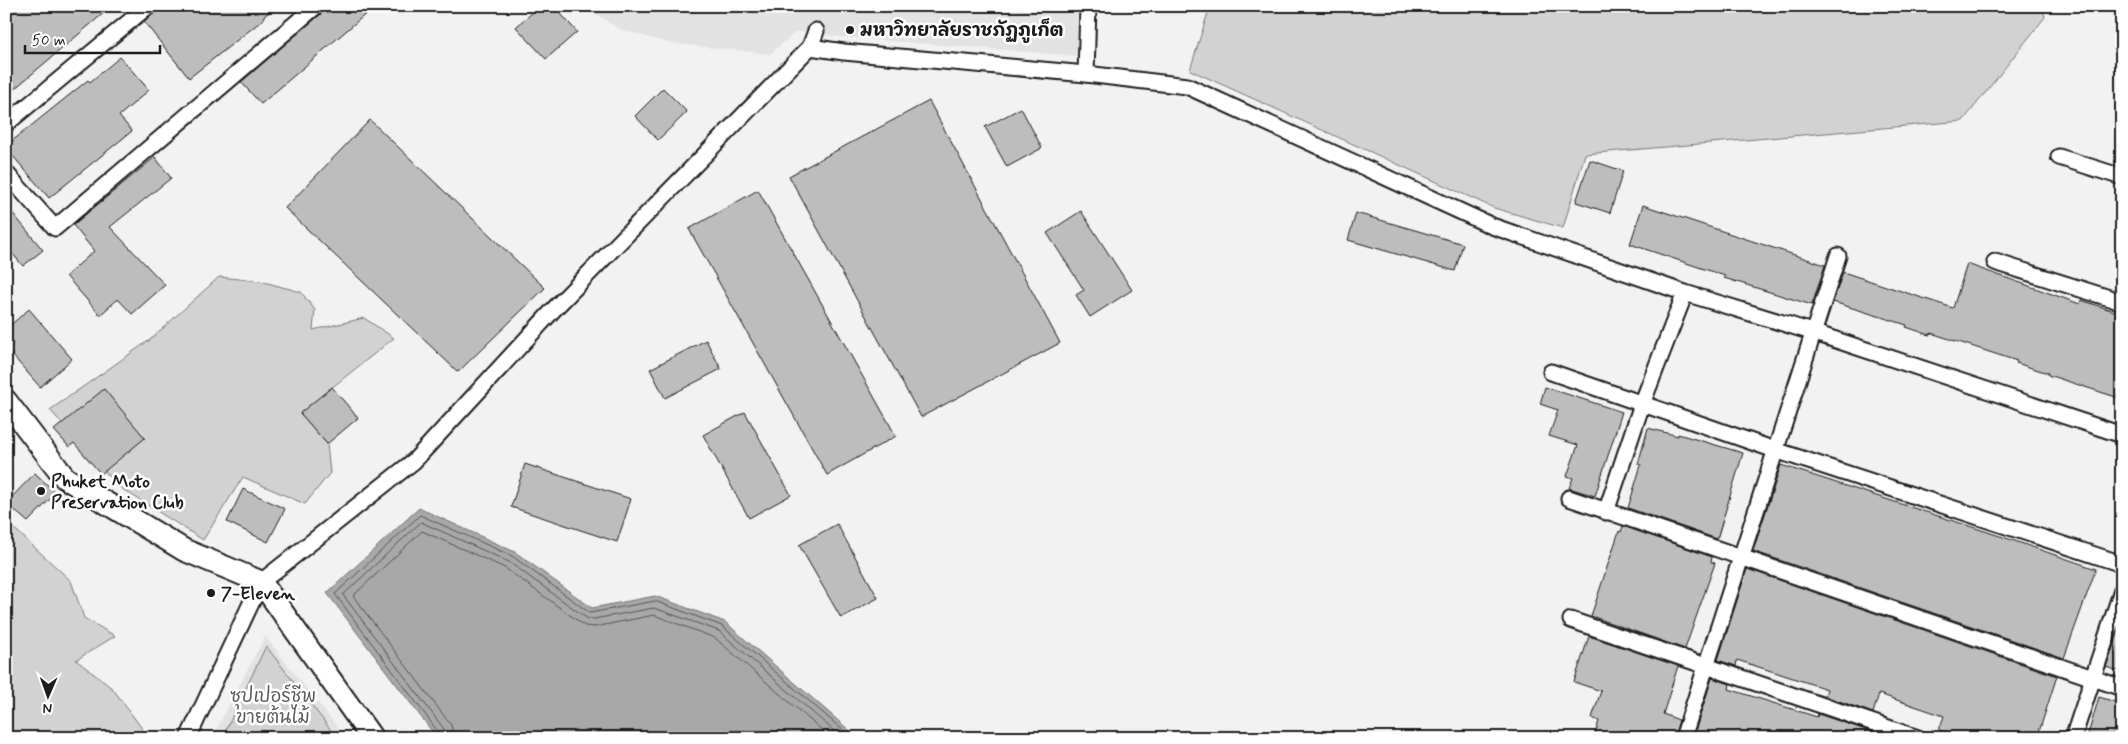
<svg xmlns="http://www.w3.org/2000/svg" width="2128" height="744" font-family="Mynerve,'Playpen Sans Thai',sans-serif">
<rect width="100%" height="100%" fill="#f2f2f2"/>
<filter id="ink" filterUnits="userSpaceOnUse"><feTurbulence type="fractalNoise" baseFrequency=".02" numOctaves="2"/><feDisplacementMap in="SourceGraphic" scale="10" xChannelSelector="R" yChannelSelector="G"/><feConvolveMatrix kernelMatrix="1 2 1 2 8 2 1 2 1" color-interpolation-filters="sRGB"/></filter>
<g filter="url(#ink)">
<!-- built -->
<g fill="#e2e2e2">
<polygon points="584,6 1077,6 1077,56 831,36 816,31 796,32 770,54 668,43 619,29"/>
<polygon points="265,636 346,738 212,738"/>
</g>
<!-- green -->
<g fill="#d2d2d2" stroke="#777">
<polygon points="1210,6 2042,6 2045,17 1963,121 1585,154 1563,228 1494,208 1190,70"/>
<polygon points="219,277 260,281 301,292 315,310 313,330 364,318 394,338 300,413 327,444 330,473 305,504 243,477 203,540 119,487 50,410 151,339"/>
<polygon points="6,521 71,581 84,618 115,636 76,660 113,689 149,738 6,738 8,708 6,704"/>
<polygon points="266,646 337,738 222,738"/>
</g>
<!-- water -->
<polygon fill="#a8a8a8" stroke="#707070" points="419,508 515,552 592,608 655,596 725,622 858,738 437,738 327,593"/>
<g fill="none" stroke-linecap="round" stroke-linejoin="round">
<!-- shore -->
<g stroke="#545454" stroke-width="1">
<polyline points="440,738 439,733 335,594 420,515 512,556 590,613 655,601 722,626 852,738"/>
<polyline points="447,738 444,729 343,595 421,522 509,562 588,619 594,619 654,608 719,631 842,738"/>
<polyline points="454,738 451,725 353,596 422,531 505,568 585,626 595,627 654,615 715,638 831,738"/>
</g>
</g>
<!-- building -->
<g fill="#bdbdbd" stroke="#1c1c1c">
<polygon points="6,6 112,6 6,96"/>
<polygon points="163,6 277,6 263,17 264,19 189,78 144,22"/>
<polygon points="325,6 375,6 261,104 241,82 322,13"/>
<polygon points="540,6 554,6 577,32 546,59 516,27"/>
<polygon points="120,57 149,90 119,116 132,131 49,198 6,148 6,146 88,80 90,82"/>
<polygon points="663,88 687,112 658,140 635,116"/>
<polygon points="929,101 1060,343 921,417 789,176"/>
<polygon points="1021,108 1042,148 1007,167 985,127"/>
<polygon points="370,120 545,288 458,372 285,208"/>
<polygon points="155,157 171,178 110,227 165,285 132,314 118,299 100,315 66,276 94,251 73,225"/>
<polygon points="1590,160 1623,171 1610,213 1576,202"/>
<polygon points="758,190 896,436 827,475 689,229"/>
<polygon points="6,205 43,250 23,266 6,246"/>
<polygon points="1643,205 1825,265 1812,305 1724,278 1725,276 1630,244"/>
<polygon points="1081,211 1132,290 1090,317 1076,295 1084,290 1047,233"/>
<polygon points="1356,213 1463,244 1455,271 1348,240"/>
<polygon points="1967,264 2080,304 2081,300 2117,312 2115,316 2122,318 2122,399 2048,375 2048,373 2016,363 2017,361 1931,333 1930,335 1906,327 1907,325 1833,302 1843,272 1953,308"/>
<polygon points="29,309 72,359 40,387 6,348 6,329"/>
<polygon points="706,340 721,369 665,398 650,369"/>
<polygon points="332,387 358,418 327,444 300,413"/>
<polygon points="1545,387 1622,412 1595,496 1569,488 1573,478 1567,476 1578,445 1549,436 1558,410 1540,404"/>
<polygon points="104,389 145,438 101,474 74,443 69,447 54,430"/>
<polygon points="745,412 791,495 749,518 703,435"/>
<polygon points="1648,428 1678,436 1678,434 1743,453 1717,539 1628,508 1641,465 1638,464"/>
<polygon points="525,464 631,499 617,542 511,507"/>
<polygon points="1781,465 2003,537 2096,569 2064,658 1753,551"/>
<polygon points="35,473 56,493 28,522 6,503"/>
<polygon points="243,489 285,509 268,542 227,522"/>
<polygon points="837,524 878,598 841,618 799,545"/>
<polygon points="1623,526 1712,557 1711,562 1715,563 1685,649 1591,616 1619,531 1621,532"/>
<polygon points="1747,569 2057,676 2037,738 1962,738 1939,730 1944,716 1879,694 1873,713 1825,696 1827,689 1737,660 1736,666 1718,660"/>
<polygon points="2120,628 2122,629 2122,672 2106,667"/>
<polygon points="1589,636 1678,666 1663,714 1679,720 1674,738 1666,738 1653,733 1651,738 1607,738 1595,734 1599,721 1592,718 1601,691 1574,682"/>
<polygon points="1712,678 1730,684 1729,689 1817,717 1818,714 1866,730 1864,738 1693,738"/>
<polygon points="2099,697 2122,704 2122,738 2087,738"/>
</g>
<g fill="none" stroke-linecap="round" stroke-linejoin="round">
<!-- street casing -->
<g stroke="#1c1c1c" stroke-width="19">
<g id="street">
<polyline points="810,47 844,52 1086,74 1187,86 1492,226 1685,293 1812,332 2122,435"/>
<polyline points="1086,74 1088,6"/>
<polyline points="6,124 148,6"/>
<polyline points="2059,157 2122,177"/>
<polyline points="6,173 55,228 316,6"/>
<polyline points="1995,262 2122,302"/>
<polyline points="1551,372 1775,450 2122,564"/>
<polyline points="1569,498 2122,688"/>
<polyline points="1606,512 1642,404 1685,293"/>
<polyline points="1571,620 1918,738"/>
<polyline points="188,738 261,582 414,461 556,307 810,47 816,31"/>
<polyline points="1683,738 1838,256"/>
<polyline points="2073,738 2122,590"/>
</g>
</g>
<!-- secondary casing -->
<g stroke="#1c1c1c" stroke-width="25">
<polyline id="secondary" points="6,401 65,478 184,550 261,582 372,738"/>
</g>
<!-- street -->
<use href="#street" stroke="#fff" stroke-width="15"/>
<!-- secondary -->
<use href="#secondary" stroke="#fff" stroke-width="21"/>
</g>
</g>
<!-- markers -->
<g fill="#1c1c1c" stroke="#fff" stroke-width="2">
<circle cx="850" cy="30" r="5"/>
<circle cx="41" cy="491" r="5"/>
<circle cx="211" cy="593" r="5"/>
</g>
<g text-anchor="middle" stroke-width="5" stroke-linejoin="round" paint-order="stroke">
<!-- poi labels -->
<g font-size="18" font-weight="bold" fill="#1c1c1c" stroke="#fff" text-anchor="start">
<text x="860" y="36">มหาวิทยาลัยราชภัฏภูเก็ต</text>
<text x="51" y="487">Phuket Moto<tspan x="51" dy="21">Preservation Club</tspan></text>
<text x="221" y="599">7-Eleven</text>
</g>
<!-- park labels -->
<g font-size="18" fill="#5c5c5c" stroke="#fff">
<text x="273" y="702">ซุปเปอร์ชีพ<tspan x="273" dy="21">ขายต้นไม้</tspan></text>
</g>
</g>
<!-- margin -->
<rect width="2128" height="744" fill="none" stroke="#fff" stroke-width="25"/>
<rect x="12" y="12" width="2103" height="719" fill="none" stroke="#1c1c1c" stroke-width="2" filter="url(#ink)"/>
<!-- north arrow -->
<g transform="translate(48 696) rotate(182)" stroke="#ffffff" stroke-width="4" paint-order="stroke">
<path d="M0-4L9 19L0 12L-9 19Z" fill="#1c1c1c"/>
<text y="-8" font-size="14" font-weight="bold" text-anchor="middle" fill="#1c1c1c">N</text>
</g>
<!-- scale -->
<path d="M25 45v8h135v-8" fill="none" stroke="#1c1c1c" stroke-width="2.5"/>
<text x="32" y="45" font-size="15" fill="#1c1c1c" stroke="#ffffff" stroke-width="4" paint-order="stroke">50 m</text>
</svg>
